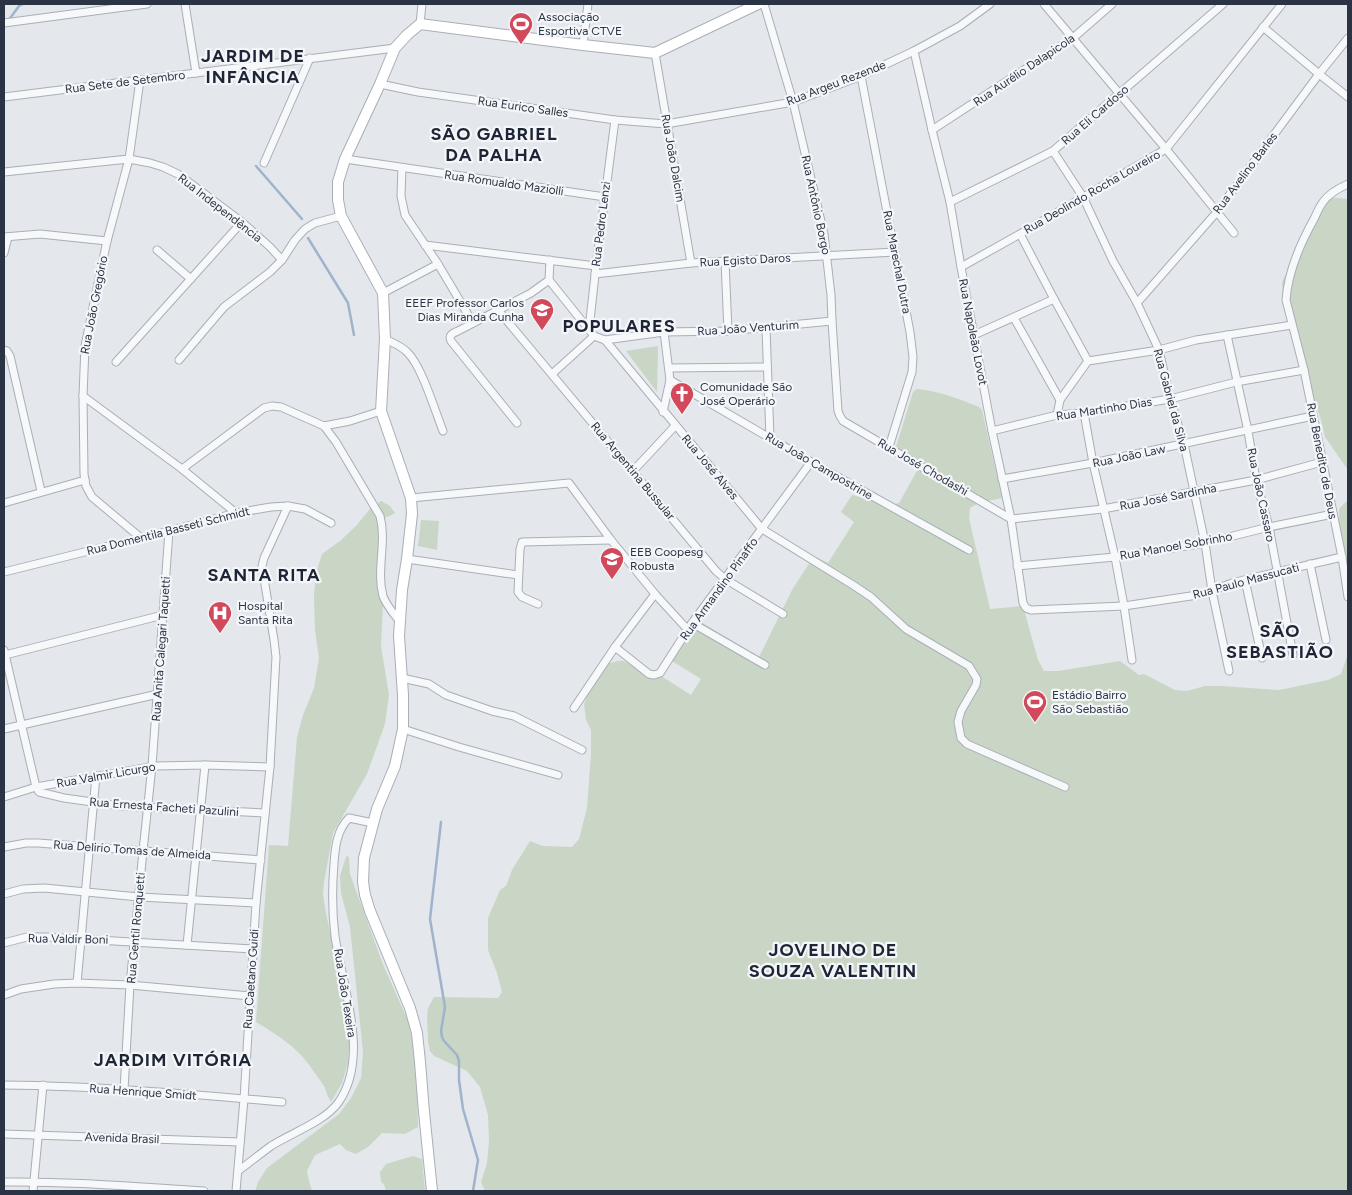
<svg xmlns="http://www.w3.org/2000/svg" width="1352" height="1195" font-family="Figtree,sans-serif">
<rect width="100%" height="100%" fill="#e4e7ec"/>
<!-- green -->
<g fill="#c9d6c5">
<polygon points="1328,197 1348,199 1348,470 1325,437 1321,420 1318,411 1317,404 1307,396 1284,307 1282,282 1302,242"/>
<polygon points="658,346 657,392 626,351"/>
<path d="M917 389C939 391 959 399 979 407L982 410 1002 498 979 503 970 508 969 518 990 609 1023 606 1038 660 1044 671H1058L1120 661 1139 675 1144 674 1175 690 1187 691 1205 686H1221L1279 690 1328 680 1341 674 1348 654V1191H485L481 1182 487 1163 489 1140 488 1115 480 1087 467 1071 434 1056 430 1051 428 1041 427 1017 428 1008 434 997 498 998 502 992 497 973 488 950V918L500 890 506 886 512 870 530 841 543 846 572 847 579 839 587 808 591 754V730L586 720 584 704 590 689 607 664C612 663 617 660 623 661 635 664 648 685 661 676L691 695 701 679 672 661 696 622H701L759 657 792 590 814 556 828 563 854 522 841 512 852 495 891 505 899 503 918 469 895 450 913 392Z"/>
<polygon points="1348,500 1348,573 1339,523 1339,509"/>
<path d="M381 501 390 506 395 513 390 516 386 517 383 521 386 539 381 646 389 695 385 724 367 774 333 833 324 882 323 894 326 914 344 991 350 1031 348 1063 342 1083 331 1102C328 1097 327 1094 325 1088 322 1082 316 1075 312 1069 298 1047 277 1035 256 1022L269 845 288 846 297 737 303 715 314 688 319 658 315 630 314 595 316 573 322 554 340 541 356 526 370 509Z"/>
<polygon points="421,520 439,521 437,550 418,546"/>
<polygon points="347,855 349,858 350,874 382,962 408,1021 416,1059 418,1127 405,1134 382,1133 368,1147 356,1154 346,1150 340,1144 315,1155 307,1171 309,1181 312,1191 255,1191 258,1182 267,1168 339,1114 351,1098 361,1078 363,1052 350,927 341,893 340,876 345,860"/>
<polygon points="413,1156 422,1159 425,1191 386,1191 384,1184 381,1182 380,1172 386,1164"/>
</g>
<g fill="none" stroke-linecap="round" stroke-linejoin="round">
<!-- stream -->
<g stroke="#9fb4cc" stroke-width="2.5">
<polyline points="8,21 19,6 23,4"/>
<polyline points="256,166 302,219"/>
<polyline points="308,238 348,303 354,335"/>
<polyline points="441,822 430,919 445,1007 441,1031 442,1037 444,1041 457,1055 459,1061 459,1080 463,1109 478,1160 473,1191"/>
</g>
<!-- street casing -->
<g stroke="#a9aeb7" stroke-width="9">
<g id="street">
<polyline points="185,4 196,73"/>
<polyline points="764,4 793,102 824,234 831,295 832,321 838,411 840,416 843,421 1011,519 1103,509 1256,480 1322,462"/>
<polyline points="1044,4 1166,149 1234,233"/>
<polyline points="4,23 147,4"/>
<polyline points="420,24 422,4"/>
<polyline points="1263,27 1319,74 1348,97"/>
<polyline points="583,45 588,4"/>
<polyline points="914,51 932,130 950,202 961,267 992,431 1011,519 1023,603 1026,608 1031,610 1124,606 1204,594 1232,583 1256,577 1342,557"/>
<polyline points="655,53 691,263"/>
<polyline points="861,76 910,332 913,357 912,372 889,447"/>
<polyline points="140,80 129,159 107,241 85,346 83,396 84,474 86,486 92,497 141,538"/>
<polyline points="380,84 418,92 615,120 666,124 793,102 861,76 914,51 960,26 990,4"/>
<polyline points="4,97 395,48"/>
<polyline points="932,130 1073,38 1112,4"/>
<polyline points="1053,151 1083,197 1113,261 1137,303 1159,350 1170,399 1184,444 1205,543 1212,591 1229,671"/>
<polyline points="345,159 605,197"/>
<polyline points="264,163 310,58"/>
<polyline points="402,168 401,196 405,215 438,264 473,323"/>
<polyline points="4,172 129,159 150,163 163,167 178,174 242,222 270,247 282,260"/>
<path d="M1348 184C1339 188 1329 193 1323 202 1319 207 1317 213 1314 219 1300 244 1288 271 1286 300L1304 370 1342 557 1348 597"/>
<polyline points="950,202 1053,151 1223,4"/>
<polyline points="1020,234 1054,299 1088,361"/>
<polyline points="4,237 40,234 107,241"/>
<polyline points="425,245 596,266"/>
<polyline points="157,250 191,279"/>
<polyline points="4,253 8,237"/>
<polyline points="725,261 728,331"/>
<polyline points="961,267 1020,234 1166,149 1282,4"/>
<polyline points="595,274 691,263 895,252"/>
<polyline points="549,280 594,336 605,340 762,529 853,585 871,597 906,629 969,666 977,679 976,685 961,711 958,722 961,738 967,744 1065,787"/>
<polyline points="383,293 438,264"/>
<polyline points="1137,303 1216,213 1319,74 1348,38"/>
<polyline points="498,310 716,571 725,579 783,614"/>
<polyline points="1014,318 1060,400"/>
<polyline points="766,328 770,438"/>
<polyline points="589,329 596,266 615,120"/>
<polyline points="974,335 1054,299"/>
<polyline points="1227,335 1248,431 1256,480 1269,527 1293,655"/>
<path d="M385 339C393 343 402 346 408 353 422 367 435 411 443 431"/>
<polyline points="605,340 664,332 728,331 832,321"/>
<polyline points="4,350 7,351 10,356 41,491"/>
<polyline points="179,360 224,307 270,272 282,260 295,240 305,229 315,223 341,216"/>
<polyline points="116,362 242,222"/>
<polyline points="669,368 767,367"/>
<polyline points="552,374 594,336"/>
<polyline points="670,380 811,462 969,550"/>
<polyline points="83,396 182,469 236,513"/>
<polyline points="663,412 670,380 664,332"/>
<polyline points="1084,413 1093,463 1115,557 1124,606 1132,660"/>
<polyline points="1057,415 1060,400 1088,361 1159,350 1196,340 1292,325"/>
<path d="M517 423 451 341C448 335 453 333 458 331L531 293 549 280 550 260"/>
<polyline points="324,426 350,421 381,411"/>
<polyline points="992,431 1057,415 1084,413 1170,399 1236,382 1304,370"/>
<path d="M182 469 264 408 272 406 281 407 324 426 336 442 380 516C387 542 376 570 383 596 386 605 394 614 400 622"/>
<polyline points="633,471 675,426"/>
<polyline points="1002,479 1093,463 1313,416"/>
<polyline points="411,498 569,483 611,540 655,594 688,630"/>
<polyline points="4,503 85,480"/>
<polyline points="407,559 518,575"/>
<polyline points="1310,564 1326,640"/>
<polyline points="1017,566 1115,557 1205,543 1269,527 1333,514"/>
<polyline points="4,572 169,531 236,513 271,507 288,506 305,509 331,523"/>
<polyline points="1245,580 1262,658"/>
<polyline points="538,604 522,597 518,592 520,549 522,542 611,540"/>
<polyline points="692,623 765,665"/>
<polyline points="615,647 649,674 654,675 660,673 692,623 811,462"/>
<polyline points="4,650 36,787 39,792 64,798 121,806 265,813"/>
<polyline points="5,655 163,615"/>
<polyline points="402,678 429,684 446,695 492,711 514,716 582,750"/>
<polyline points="574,708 615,647 655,594"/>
<polyline points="4,729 158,694"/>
<polyline points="403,729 459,747 558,775"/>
<polyline points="4,797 36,787 156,766 205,765 270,767"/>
<polyline points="4,847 26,843 38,843 261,860"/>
<polyline points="4,894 23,889 44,888 139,897 256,903"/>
<polyline points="4,943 27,937 45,937 253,949"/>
<polyline points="187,945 205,765"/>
<polyline points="77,983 96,776"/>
<polyline points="4,995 21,989 54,984 77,983 130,985 250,996"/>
<path d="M4 1085C97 1086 190 1094 282 1102"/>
<polyline points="124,1090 130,985 143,851 152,766 169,531"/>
<polyline points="4,1134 240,1142"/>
<path d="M238 1171C249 1163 260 1154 271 1146 291 1133 324 1122 338 1103 371 1057 342 986 335 936 332 912 332 888 334 864 335 847 337 830 349 818L373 823"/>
<path d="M4 1182C71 1181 137 1187 204 1191"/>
<polyline points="33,1191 43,1085"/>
<polyline points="236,1191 244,1099 256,903 270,767 276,657 274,640 262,566 264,558 288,506"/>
</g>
</g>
<!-- secondary casing -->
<g stroke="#a9aeb7" stroke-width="12">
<polyline id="secondary" points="432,1191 424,1112 420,1062 417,1033 410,1008 370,911 365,895 363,882 364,858 377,809 395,766 403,729 403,695 399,636 402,590 407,559 412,514 411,498 381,411 385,339 383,293 341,216 338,200 338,182 345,159 380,84 395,48 407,35 420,24 583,45 655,53 758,4"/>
</g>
<!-- street -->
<use href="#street" stroke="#f7f8fa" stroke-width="7"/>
<!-- secondary -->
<use href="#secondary" stroke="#fff" stroke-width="10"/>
</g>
<!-- icons -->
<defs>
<g id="stadium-pin" transform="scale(1.25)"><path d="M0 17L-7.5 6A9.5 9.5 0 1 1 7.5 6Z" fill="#d1495b" stroke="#f4f6f9"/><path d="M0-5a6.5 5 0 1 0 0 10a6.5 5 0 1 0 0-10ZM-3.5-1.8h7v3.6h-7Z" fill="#fff"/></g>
<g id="school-pin" transform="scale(1.25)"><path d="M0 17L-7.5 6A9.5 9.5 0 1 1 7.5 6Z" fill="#d1495b" stroke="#f4f6f9"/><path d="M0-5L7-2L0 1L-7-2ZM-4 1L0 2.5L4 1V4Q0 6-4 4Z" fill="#fff"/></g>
<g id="church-pin" transform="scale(1.25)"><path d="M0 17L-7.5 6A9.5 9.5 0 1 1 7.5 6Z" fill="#d1495b" stroke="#f4f6f9"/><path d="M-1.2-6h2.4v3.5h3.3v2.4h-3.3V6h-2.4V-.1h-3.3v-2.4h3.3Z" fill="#fff"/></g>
<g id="hospital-pin" transform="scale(1.25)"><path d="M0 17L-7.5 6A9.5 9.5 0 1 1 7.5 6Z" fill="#d1495b" stroke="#f4f6f9"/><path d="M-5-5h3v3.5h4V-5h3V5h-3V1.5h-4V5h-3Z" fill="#fff"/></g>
</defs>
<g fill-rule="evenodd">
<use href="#stadium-pin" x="521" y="24"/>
<use href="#school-pin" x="542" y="310"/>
<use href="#church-pin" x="682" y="394"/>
<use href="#school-pin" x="612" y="559"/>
<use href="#hospital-pin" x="220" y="613"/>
<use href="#stadium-pin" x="1035" y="702"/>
</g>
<g text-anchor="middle" stroke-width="4.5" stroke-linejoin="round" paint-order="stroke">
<!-- poi labels -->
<g font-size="12" fill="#2b3445" stroke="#f4f6f9" text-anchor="start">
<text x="538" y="21">Associação<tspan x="538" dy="14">Esportiva CTVE</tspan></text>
<text x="524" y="307" text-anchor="end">EEEF Professor Carlos<tspan x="524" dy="14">Dias Miranda Cunha</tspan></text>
<text x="700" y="391">Comunidade São<tspan x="700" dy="14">José Operário</tspan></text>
<text x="630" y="556">EEB Coopesg<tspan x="630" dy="14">Robusta</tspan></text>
<text x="238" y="610">Hospital<tspan x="238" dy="14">Santa Rita</tspan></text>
<text x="1052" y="699">Estádio Bairro<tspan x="1052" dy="14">São Sebastião</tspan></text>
</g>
<!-- street labels -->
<g font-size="12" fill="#2b3445" stroke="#f4f6f9">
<text transform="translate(1024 70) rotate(-34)" y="4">Rua Aurélio Dalapicola</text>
<text transform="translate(125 82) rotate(-7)" y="4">Rua Sete de Setembro</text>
<text transform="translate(836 83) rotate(-21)" y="4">Rua Argeu Rezende</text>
<text transform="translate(523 107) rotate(8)" y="4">Rua Eurico Salles</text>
<text transform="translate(1095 115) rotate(-41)" y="4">Rua Eli Cardoso</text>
<text transform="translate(673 158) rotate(80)" y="4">Rua João Dalcim</text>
<text transform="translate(1245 173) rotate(-53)" y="4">Rua Avelino Barles</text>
<text transform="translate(504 183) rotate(8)" y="4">Rua Romualdo Maziolli</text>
<text transform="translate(1092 192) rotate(-30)" y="4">Rua Deolindo Rocha Loureiro</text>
<text transform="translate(816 205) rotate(78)" y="4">Rua Antônio Borgo</text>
<text transform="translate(220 208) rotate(38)" y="4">Rua Independência</text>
<text transform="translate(601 224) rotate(-83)" y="4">Rua Pedro Lenzi</text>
<text transform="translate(745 260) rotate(-3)" y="4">Rua Egisto Daros</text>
<text transform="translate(897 262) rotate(79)" y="4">Rua Marechal Dutra</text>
<text transform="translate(94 305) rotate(-79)" y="4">Rua João Gregório</text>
<text transform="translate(748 328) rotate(-4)" y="4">Rua João Venturim</text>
<text transform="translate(973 332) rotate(79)" y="4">Rua Napoleão Lovot</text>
<text transform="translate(1171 400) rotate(75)" y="4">Rua Gabriel da Silva</text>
<text transform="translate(1104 409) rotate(-9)" y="4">Rua Martinho Dias</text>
<text transform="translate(1129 456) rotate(-12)" y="4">Rua João Law</text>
<text transform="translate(1322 461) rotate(79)" y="4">Rua Benedito de Deus</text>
<text transform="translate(819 466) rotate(30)" y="4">Rua João Campostrine</text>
<text transform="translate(710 467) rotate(50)" y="4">Rua José Alves</text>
<text transform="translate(923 467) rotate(30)" y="4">Rua José Chodashi</text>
<text transform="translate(633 471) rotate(50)" y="4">Rua Argentina Bussular</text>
<text transform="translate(1261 495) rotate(78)" y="4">Rua João Cassaro</text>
<text transform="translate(1168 497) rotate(-11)" y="4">Rua José Sardinha</text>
<text transform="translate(168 531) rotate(-14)" y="4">Rua Domentila Basseti Schmidt</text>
<text transform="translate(1176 546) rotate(-10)" y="4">Rua Manoel Sobrinho</text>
<text transform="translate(1246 581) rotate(-15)" y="4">Rua Paulo Massucati</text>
<text transform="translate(719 589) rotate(-54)" y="4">Rua Armandino Pinaffo</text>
<text transform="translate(161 649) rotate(-86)" y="4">Rua Anita Calegari Taquetti</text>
<text transform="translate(106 775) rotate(-10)" y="4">Rua Valmir Licurgo</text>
<text transform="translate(164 807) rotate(4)" y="4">Rua Ernesta Facheti Pazulini</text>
<text transform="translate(132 850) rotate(4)" y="4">Rua Delirio Tomas de Almeida</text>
<text transform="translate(136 928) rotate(-85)" y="4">Rua Gentil Ronquetti</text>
<text transform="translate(68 939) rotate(1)" y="4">Rua Valdir Boni</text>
<text transform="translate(251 979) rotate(-86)" y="4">Rua Caetano Guidi</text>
<text transform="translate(345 993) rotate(81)" y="4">Rua João Texeira</text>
<text transform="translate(143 1092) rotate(4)" y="4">Rua Henrique Smidt</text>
<text transform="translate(122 1138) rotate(2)" y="4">Avenida Brasil</text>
</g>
<!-- district labels -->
<g font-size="18" font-weight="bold" letter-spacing="1" fill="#1d2536" stroke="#f4f6f9">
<text x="253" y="62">JARDIM DE<tspan x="253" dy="21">INFÂNCIA</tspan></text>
<text x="494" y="140">SÃO GABRIEL<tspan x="494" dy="21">DA PALHA</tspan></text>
<text x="619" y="332">POPULARES</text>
<text x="264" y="581">SANTA RITA</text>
<text x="1280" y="637">SÃO<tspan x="1280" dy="21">SEBASTIÃO</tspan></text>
<text x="833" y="956">JOVELINO DE<tspan x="833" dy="21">SOUZA VALENTIN</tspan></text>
<text x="173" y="1066">JARDIM VITÓRIA</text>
</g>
</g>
<!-- border -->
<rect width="1352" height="1195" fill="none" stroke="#2b3445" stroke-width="10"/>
</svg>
